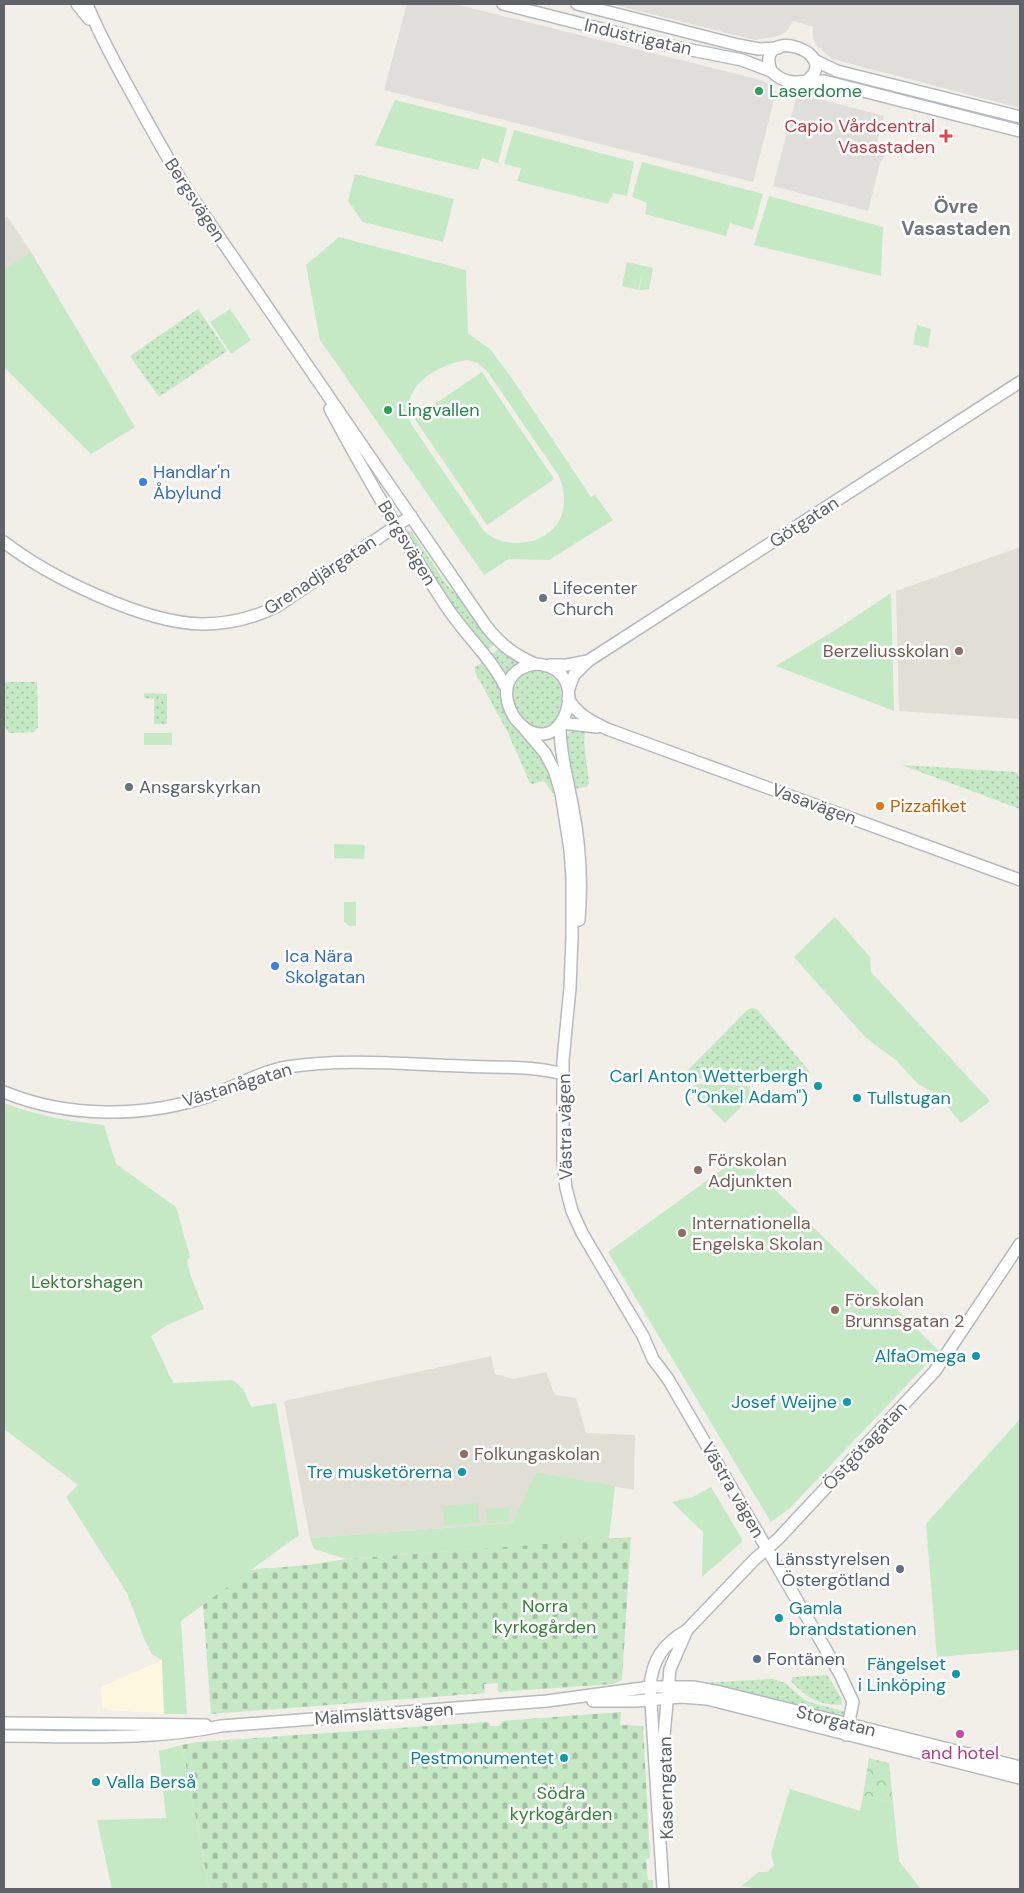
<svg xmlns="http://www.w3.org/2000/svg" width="1024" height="1893" font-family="'DM Sans',sans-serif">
<defs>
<pattern id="grass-dots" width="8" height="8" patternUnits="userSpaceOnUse" patternTransform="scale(1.25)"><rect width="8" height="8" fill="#c5e8c5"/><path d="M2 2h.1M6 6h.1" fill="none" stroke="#a3c0a4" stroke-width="1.8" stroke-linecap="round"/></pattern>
<pattern id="forest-crowns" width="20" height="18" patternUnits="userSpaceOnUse" patternTransform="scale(1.25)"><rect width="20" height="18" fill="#c5e8c5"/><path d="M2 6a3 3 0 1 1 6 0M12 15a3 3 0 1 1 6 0" fill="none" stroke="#a3c0a4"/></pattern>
<pattern id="cemetery-stones" width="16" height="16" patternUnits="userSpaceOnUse" patternTransform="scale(1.25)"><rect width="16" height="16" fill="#c5e8c5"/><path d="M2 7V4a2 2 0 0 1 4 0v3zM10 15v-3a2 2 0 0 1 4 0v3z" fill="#a3c0a4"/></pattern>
</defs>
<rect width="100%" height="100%" fill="#f1efe8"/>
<!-- commercial -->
<polygon fill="#fef7e0" points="162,1660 164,1714 108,1710 102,1707 101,1687"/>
<!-- industrial -->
<g fill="#e0deda">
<polygon points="407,4 455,4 761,80 768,83 774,88 776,92 753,182 384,90"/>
<polygon points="611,4 1020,4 1020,108 832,59 817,46 813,38 813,27 793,21 786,32 779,36 755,40"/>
<polygon points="800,94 884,116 877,142 888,145 885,156 880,163 868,211 773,186 795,102"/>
</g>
<!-- education -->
<g fill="#e1ded6">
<polygon points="7,216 31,252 4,269 4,219"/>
<polygon points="1020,547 1020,719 899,711 896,591"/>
<polygon points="491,1356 495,1374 514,1379 546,1372 555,1395 576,1398 586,1433 635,1435 634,1490 536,1472 512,1523 310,1538 284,1401"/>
</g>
<!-- grass -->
<g fill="url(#grass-dots)">
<polygon points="198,309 227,351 159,397 130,356"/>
<polygon points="408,531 411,531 447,585 461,599 494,644 487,650 450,604 408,534"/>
<polygon points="498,649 518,663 506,674 491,655"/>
<polygon points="484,661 496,679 503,705 508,715 547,764 557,795 555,796 545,782 542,781 533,784 530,783 508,733 475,672 475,667"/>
<path d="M535 671C573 672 566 723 543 728 522 732 492 678 535 671Z"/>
<polygon points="4,682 37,682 38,727 34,732 9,733 4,726"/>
<polygon points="144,693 167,694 167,724 154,724 154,699 144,698"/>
<polygon points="585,729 584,742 589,783 586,787 575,789 565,740 570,732"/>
<polygon points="902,765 1016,772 1020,777 1020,809"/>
<path d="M752 1008 757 1009 810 1072C773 1087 729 1079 690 1078L685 1073 747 1010Z"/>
<path d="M827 1675 842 1699 841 1705C820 1706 804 1696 791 1681L793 1677Z"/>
<polygon points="773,1679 785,1683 806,1701 846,1712 845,1715 842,1717 701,1683"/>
</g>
<!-- forest -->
<polygon fill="url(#forest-crowns)" points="869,1758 889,1763 893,1802 863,1796"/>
<!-- cemetery -->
<g fill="url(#cemetery-stones)">
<polygon points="631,1537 622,1680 613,1684 498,1692 498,1683 484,1684 485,1693 211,1714 203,1604 249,1570 309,1565 346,1559"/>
<polygon points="621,1712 620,1725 643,1726 650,1858 646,1859 648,1880 653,1880 653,1889 209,1889 182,1745 197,1742 488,1722 491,1726 499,1726 502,1721"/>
</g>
<!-- green -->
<g fill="#c5e8c5" fill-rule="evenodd">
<polygon points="395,100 507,128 498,163 482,158 478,170 375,145"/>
<polygon points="514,130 634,162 627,196 613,193 608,204 517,181 521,168 504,164"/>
<polygon points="642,162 763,194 753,230 730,223 726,236 645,214 647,203 632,197"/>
<polygon points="355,174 454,199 443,242 363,222 348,201"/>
<polygon points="769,196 883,227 881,276 754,245"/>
<path d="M339 237 466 270 468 333 491 350 511 377 591 497 595 495 613 520 549 560 509 559 484 575 320 340 306 265ZM468 360 478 363 487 371 559 476C565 491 567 510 557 524 541 547 503 549 484 531L411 424C397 388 437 364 468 360Z"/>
<polygon points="31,252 135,427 91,454 4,367 4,269"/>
<polygon points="627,262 653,268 649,289 639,290 642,274 638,290 622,286"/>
<polygon points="230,309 251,340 231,354 210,322"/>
<polygon points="917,325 931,329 928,348 913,344"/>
<polygon points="482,372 554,479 487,525 414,418"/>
<polygon points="891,593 894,711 776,666 837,629"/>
<rect x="144" y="733" width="28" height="12"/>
<polygon points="334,844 365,845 364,859 334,858"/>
<polygon points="344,902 356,902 356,926 349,926 344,922"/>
<polygon points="835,917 870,957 871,972 990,1101 961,1123 939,1096 918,1084 896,1060 866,1038 794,957"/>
<polygon points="697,1084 750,1086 749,1099 725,1123 691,1089"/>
<path d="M4 1103C37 1116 69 1121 104 1125L116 1164 176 1207 190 1256 187 1262 190 1274 204 1309 167 1325 151 1336 173 1383 233 1380 243 1389 251 1407 276 1403 299 1535 181 1621 187 1714H164L162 1660 152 1654 145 1641 127 1593 66 1497 78 1485 4 1429Z"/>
<polygon points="741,1156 939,1351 790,1508 771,1522 608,1252"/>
<polygon points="1020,1419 1020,1650 937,1657 926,1524"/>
<polygon points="536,1472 615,1486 609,1539 346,1559 314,1549 310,1538 512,1523"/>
<polygon points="711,1487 742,1539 742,1542 702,1577 703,1532 672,1502 693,1497"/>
<polygon points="478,1503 480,1522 444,1526 443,1506"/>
<polygon points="509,1507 510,1521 487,1523 486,1509"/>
<polygon points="182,1745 209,1889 112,1889 97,1820 166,1818 159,1751"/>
<polygon points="790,1789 860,1811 863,1796 893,1802 899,1861 921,1889 759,1889 741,1886 759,1872 767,1872 774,1865 771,1853"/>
</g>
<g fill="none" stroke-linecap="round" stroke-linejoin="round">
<!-- secondary casing -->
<g stroke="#b6babf" stroke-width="14">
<g id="secondary">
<polyline points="77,4 89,19"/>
<path d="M87 4C98 32 112 57 126 83 146 119 165 155 187 190L486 626C500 644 514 655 535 664"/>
<polyline points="503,4 661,44 742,60 771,71"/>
<polyline points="577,4 738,45 759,49 778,48"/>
<polyline points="814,60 837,71 1020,117"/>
<path d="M805 82C847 53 754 23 771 71 790 89 802 79 824 81L1020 131"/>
<path d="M330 409C366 476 404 542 446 606 465 635 491 657 506 688"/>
<path d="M4 542C49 577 144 623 202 624 228 624 253 618 276 607L411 516"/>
<path d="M535 664C587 666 570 732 544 734 511 737 484 672 535 664Z"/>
<polyline points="550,665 567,665 588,661"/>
<polyline points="569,688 574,675 588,661 1020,382"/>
<path d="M568 698C576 714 591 721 607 729L1020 880"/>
<polyline points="561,723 597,727"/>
<path d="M560 726C560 754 568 781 573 809 580 845 582 883 579 920"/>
<polyline points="523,727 545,753 554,770 561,793 570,850 572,878 572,936 570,988 563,1060 563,1162 566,1188 572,1211 582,1233 643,1336 653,1359 668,1379 840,1674 853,1702 846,1735"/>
<path d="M4 1092C67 1118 144 1118 209 1096 235 1087 259 1072 287 1067 344 1058 404 1064 461 1066 494 1068 531 1065 563 1074"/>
<polyline points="593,1701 636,1701 681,1697 707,1699 1020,1778"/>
<polyline points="4,1723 206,1725"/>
<path d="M4 1736C76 1736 150 1741 221 1726L547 1701 650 1687H693L720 1692 1020 1767"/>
<polyline points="664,1788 663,1747 670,1669 687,1630"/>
<path d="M663 1889 650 1687C652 1660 663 1644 687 1630L755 1559 778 1539 935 1371 1020 1244"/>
</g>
</g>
<!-- secondary -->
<use href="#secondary" stroke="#fff" stroke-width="11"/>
</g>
<!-- markers -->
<g fill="#2e9e5b" stroke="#fff" stroke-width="2">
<circle cx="759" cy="91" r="5"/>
<circle cx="388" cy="410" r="5"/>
</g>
<path fill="#e0444e" stroke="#fff" stroke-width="2" d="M943.5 128.5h5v5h5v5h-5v5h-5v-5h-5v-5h5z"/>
<g fill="#3f7fe0" stroke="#fff" stroke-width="2">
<circle cx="143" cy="482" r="5"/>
<circle cx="275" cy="966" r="5"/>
</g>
<g fill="#6b7280" stroke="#fff" stroke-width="2">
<circle cx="543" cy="598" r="5"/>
<circle cx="129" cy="787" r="5"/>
</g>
<g fill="#8d6e63" stroke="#fff" stroke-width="2">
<circle cx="959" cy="651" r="5"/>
<circle cx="698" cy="1170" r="5"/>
<circle cx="682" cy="1233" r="5"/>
<circle cx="835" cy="1310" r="5"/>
<circle cx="464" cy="1454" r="5"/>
</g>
<circle fill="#e8710a" stroke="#fff" stroke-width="2" cx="880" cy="806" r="5"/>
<g fill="#0f9aa8" stroke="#fff" stroke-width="2">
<circle cx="818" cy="1086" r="5"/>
<circle cx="857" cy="1098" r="5"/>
<circle cx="976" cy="1356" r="5"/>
<circle cx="847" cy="1402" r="5"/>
<circle cx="462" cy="1472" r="5"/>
<circle cx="779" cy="1618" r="5"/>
<circle cx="956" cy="1674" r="5"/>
<circle cx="564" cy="1758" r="5"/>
<circle cx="96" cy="1782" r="5"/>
</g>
<g fill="#5c6f8a" stroke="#fff" stroke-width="2">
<circle cx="900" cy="1569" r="5"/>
<circle cx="757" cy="1659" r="5"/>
</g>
<circle fill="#d1479c" stroke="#fff" stroke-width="2" cx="960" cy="1734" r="5"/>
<g text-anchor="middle" stroke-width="5" stroke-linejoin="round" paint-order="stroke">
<!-- street labels -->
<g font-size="18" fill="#5f6368" stroke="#fff">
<text transform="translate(638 37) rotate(13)" y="6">Industrigatan</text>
<text transform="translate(195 200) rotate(57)" y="6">Bergsvägen</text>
<text transform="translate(804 522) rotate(-33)" y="6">Götgatan</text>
<text transform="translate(407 543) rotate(59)" y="6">Bergsvägen</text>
<text transform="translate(320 575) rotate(-33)" y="6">Grenadjärgatan</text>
<text transform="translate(814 804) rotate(20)" y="6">Vasavägen</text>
<text transform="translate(237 1085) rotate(-17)" y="6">Västanågatan</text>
<text transform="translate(565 1127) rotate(-91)" y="6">Västra vägen</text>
<text transform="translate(865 1446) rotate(-47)" y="6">Östgötagatan</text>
<text transform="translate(733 1490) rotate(60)" y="6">Västra vägen</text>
<text transform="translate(384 1714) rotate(-4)" y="6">Malmslättsvägen</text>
<text transform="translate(836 1721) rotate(14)" y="6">Storgatan</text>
<text transform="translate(666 1788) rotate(-91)" y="6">Kaserngatan</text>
</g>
<!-- leisure labels -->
<g font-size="18" fill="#27864d" stroke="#fff" text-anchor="start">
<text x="769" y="97">Laserdome</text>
<text x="398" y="416">Lingvallen</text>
</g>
<!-- health labels -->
<g font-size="18" fill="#be3a42" stroke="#fff" text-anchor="end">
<text x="935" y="132">Capio Vårdcentral<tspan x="935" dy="21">Vasastaden</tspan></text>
</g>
<!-- shop labels -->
<g font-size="18" fill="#366cbe" stroke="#fff" text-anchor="start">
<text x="153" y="478">Handlar'n<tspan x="153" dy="21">Åbylund</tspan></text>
<text x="285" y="962">Ica Nära<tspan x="285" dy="21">Skolgatan</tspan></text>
</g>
<!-- worship labels -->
<g font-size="18" fill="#5b616d" stroke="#fff" text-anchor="start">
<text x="553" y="594">Lifecenter<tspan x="553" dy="21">Church</tspan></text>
<text x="139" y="793">Ansgarskyrkan</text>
</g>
<!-- education labels -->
<g font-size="18" fill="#785e54" stroke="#fff" text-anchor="start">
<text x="949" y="657" text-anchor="end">Berzeliusskolan</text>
<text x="708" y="1166">Förskolan<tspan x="708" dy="21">Adjunkten</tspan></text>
<text x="692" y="1229">Internationella<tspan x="692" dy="21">Engelska Skolan</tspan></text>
<text x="845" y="1306">Förskolan<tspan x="845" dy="21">Brunnsgatan 2</tspan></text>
<text x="474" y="1460">Folkungaskolan</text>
</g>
<!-- food labels -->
<g font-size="18" fill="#c56008" stroke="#fff" text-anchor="start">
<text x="890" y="812">Pizzafiket</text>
</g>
<!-- culture labels -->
<g font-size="18" fill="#0d838f" stroke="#fff" text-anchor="end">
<text x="808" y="1082">Carl Anton Wetterbergh<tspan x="808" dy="21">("Onkel Adam")</tspan></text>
<text x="867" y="1104" text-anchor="start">Tullstugan</text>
<text x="966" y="1362">AlfaOmega</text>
<text x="837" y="1408">Josef Weijne</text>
<text x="452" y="1478">Tre musketörerna</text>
<text x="789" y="1614" text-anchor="start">Gamla<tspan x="789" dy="21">brandstationen</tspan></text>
<text x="946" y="1670">Fängelset<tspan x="946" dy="21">i Linköping</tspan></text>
<text x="554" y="1764">Pestmonumentet</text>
<text x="106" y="1788" text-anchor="start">Valla Berså</text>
</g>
<!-- park labels -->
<g font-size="18" fill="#348238" stroke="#fff">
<text x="87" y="1288">Lektorshagen</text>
<text x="545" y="1612">Norra<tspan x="545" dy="21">kyrkogården</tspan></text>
<text x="561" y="1799">Södra<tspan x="561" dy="21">kyrkogården</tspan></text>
</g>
<!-- service labels -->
<g font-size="18" fill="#4e5e75" stroke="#fff" text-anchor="end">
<text x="890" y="1565">Länsstyrelsen<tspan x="890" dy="21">Östergötland</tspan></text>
<text x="767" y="1665" text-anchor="start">Fontänen</text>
</g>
<!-- hotel labels -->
<g font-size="18" fill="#b23c85" stroke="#fff">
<text x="960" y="1759">and hotel</text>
</g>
<!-- neighbourhood labels -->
<g font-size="19" font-weight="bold" fill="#70757a" stroke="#fff">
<text x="956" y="213">Övre<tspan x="956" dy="22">Vasastaden</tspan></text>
</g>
</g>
<!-- border -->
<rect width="1024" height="1893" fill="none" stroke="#5f6368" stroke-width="10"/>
</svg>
